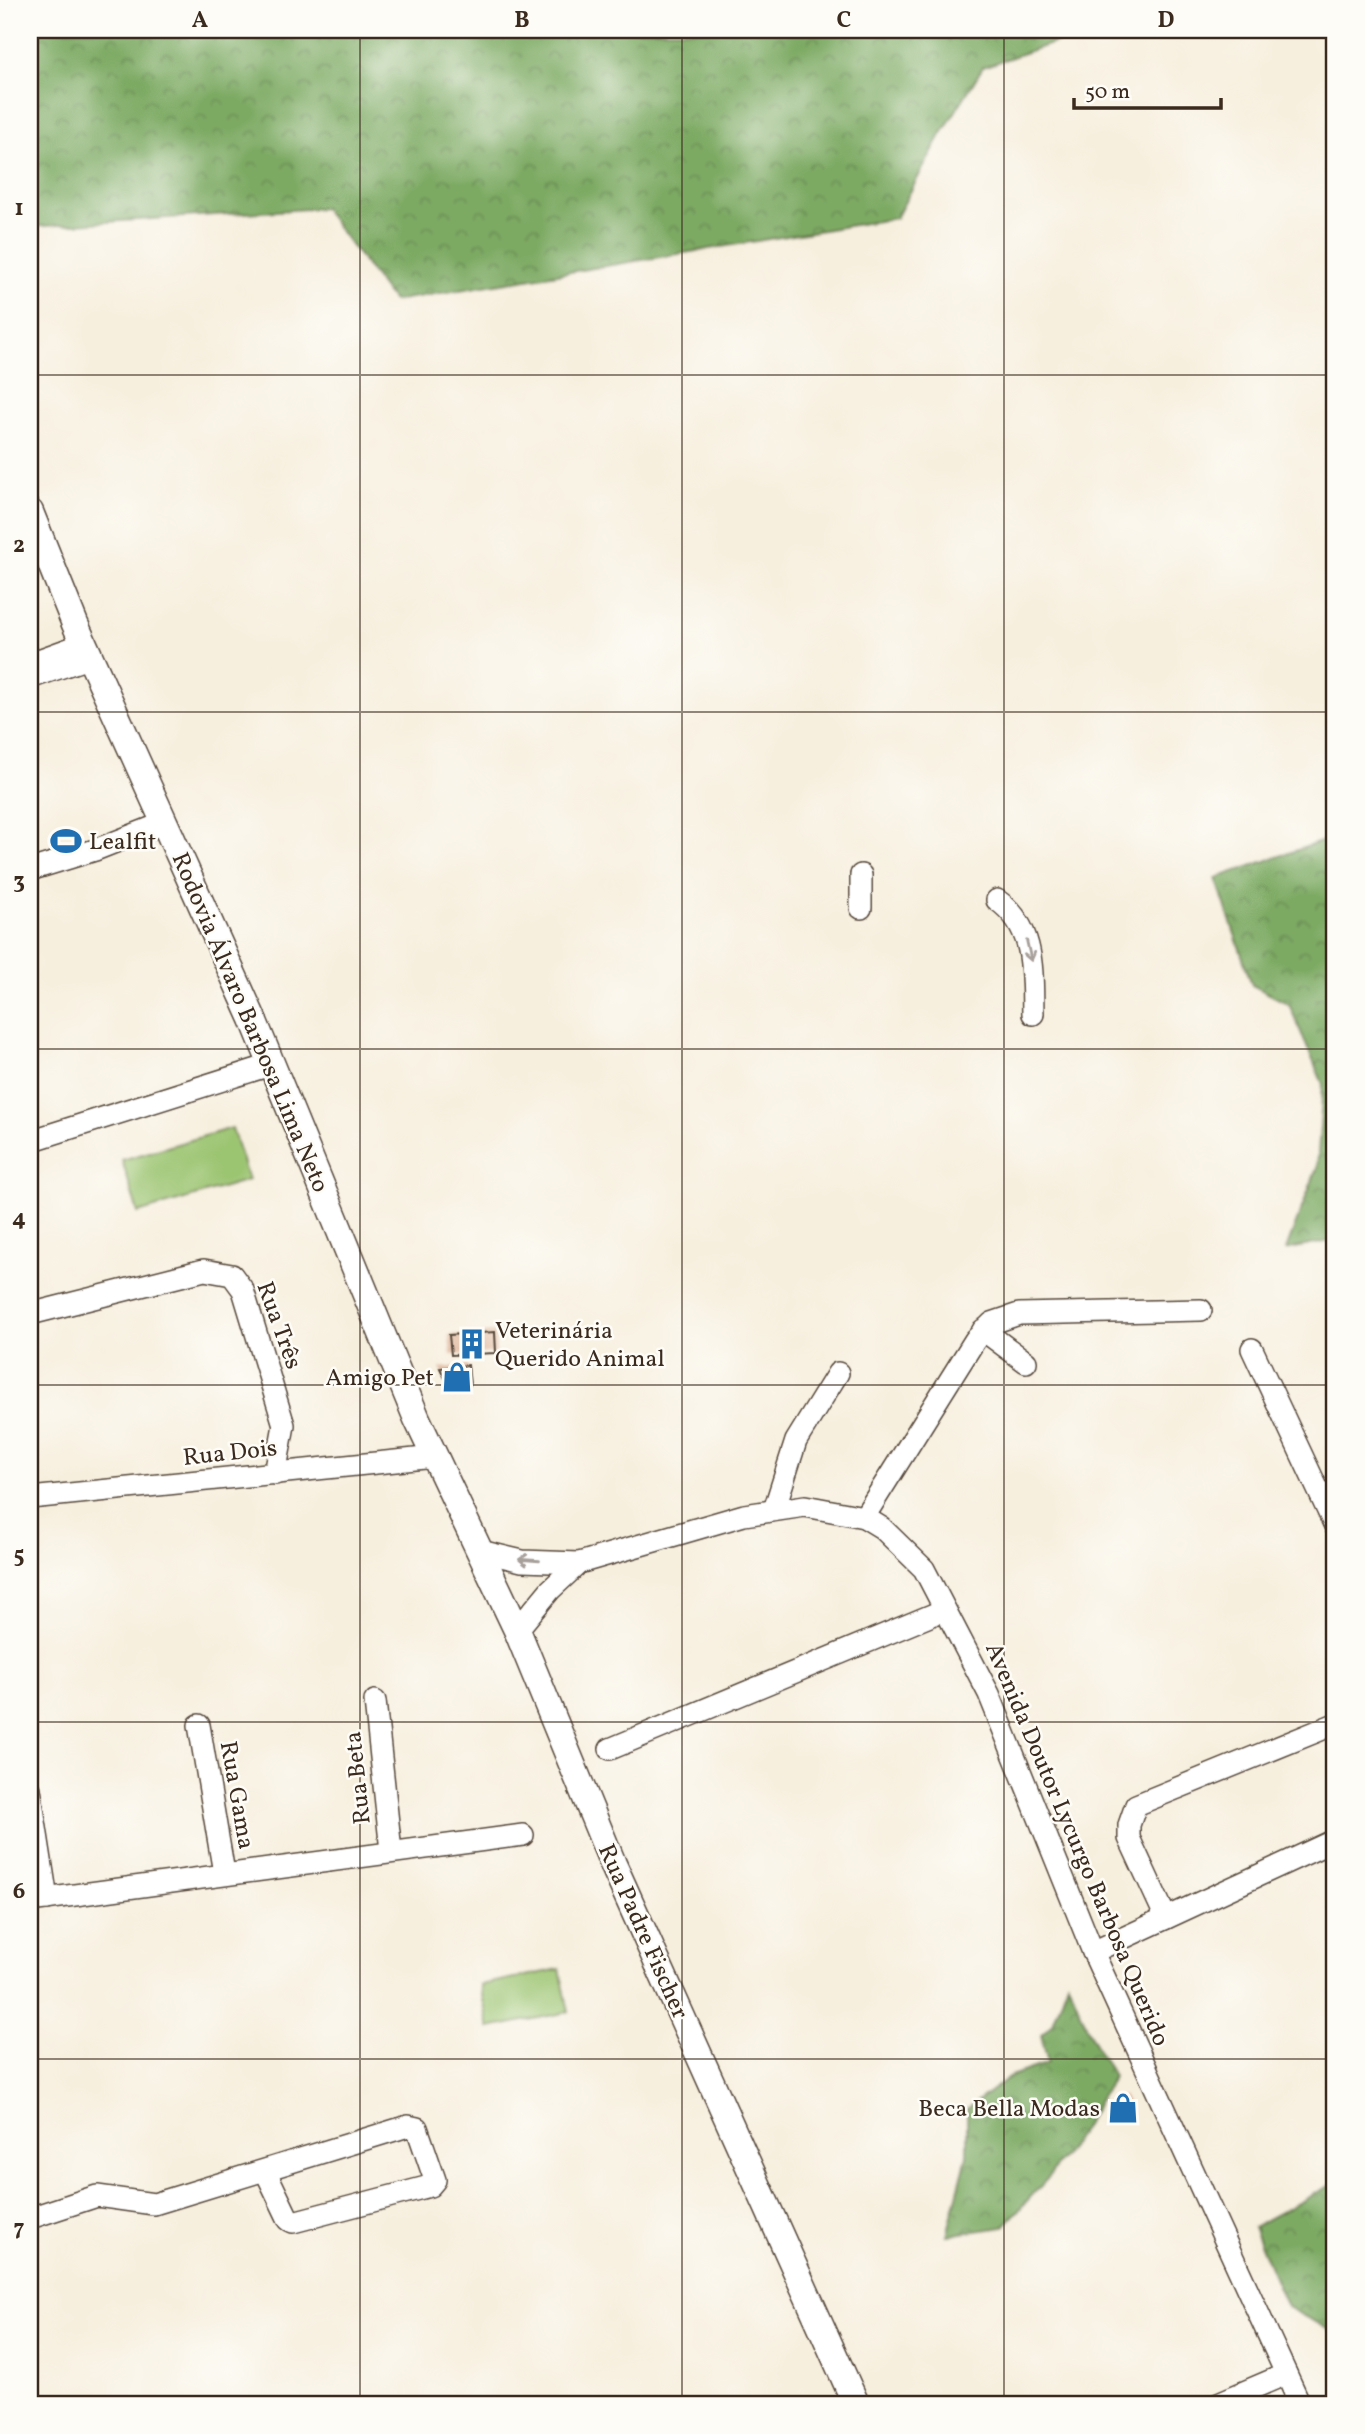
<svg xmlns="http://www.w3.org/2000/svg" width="1365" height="2434" font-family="Vollkorn,serif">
<defs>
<pattern id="forest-crowns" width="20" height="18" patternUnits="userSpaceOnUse" patternTransform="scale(1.75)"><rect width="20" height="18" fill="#7daa64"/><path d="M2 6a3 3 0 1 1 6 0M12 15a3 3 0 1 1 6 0" fill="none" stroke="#688b52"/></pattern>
</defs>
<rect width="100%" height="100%" fill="#fdfcf7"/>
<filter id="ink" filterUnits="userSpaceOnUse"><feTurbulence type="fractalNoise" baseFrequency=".0143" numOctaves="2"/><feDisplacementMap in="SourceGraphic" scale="14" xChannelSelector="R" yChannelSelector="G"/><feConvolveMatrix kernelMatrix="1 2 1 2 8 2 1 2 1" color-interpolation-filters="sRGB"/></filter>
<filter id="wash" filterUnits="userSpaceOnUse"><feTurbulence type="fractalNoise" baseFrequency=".00686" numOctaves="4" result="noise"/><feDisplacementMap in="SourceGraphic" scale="28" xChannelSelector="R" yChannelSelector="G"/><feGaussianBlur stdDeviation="1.57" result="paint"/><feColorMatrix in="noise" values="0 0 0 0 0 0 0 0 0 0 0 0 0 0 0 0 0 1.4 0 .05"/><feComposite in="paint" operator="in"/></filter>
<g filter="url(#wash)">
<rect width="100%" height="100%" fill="#f7efde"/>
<!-- grass -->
<g fill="#9cc572" stroke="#6c7848" stroke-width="2">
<polygon points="232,1128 248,1180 138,1213 122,1160"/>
<polygon points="560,1969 569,2012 489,2028 480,1985"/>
</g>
<!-- forest -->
<g fill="url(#forest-crowns)" stroke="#5c6a41" stroke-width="2">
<polygon points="30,30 1092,30 983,67 941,135 896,218 393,301 323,208 30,227"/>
<polygon points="1335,837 1335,1240 1286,1250 1317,1168 1323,1084 1289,1004 1252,985 1216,878"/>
<polygon points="1068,1982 1091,2037 1113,2076 1083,2129 1047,2179 1003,2227 947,2235 967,2156 967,2109 1011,2076 1048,2063 1041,2035 1053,2023"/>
<polygon points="1335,2183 1335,2333 1287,2307 1253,2227"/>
</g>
<g id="blocks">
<!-- building -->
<g fill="#ddb194">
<polygon points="495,1332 496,1353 451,1355 449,1335"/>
<polygon points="468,1365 470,1385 449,1387 440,1368"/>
<polygon points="1123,2095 1133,2114 1121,2118 1113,2102"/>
</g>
</g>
</g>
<g filter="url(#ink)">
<use href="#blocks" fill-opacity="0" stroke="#57483b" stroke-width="2"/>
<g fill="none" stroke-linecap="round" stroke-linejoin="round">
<!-- minor casing -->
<g stroke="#57483b" stroke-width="24">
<g id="minor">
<polyline points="30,663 85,643"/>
<polyline points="30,678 91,657"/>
<polyline points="30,870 95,850 166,822"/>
<polyline points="861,875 861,908"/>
<path d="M997 900C1036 927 1032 972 1033 1014"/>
<polyline points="30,1141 270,1065"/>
<polyline points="30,1314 204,1270 232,1275 243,1290 284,1425 275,1474"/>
<polyline points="983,1330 1026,1362"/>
<polyline points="1252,1349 1335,1526"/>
<polyline points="30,1498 435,1457"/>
<polyline points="774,1510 796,1441 838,1373"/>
<polyline points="864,1517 975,1340 992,1323 1019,1314 1201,1310"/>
<polyline points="480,1551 522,1561 579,1563 744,1515 805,1506 864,1517 882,1528 924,1569 989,1694 1093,1952 1300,2404"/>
<polyline points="517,1630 550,1590 579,1563"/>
<polyline points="375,1701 391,1851"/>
<polyline points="199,1725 224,1873"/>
<polyline points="610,1749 944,1610"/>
<polyline points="30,1789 47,1899"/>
<polyline points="30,1901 523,1835"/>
<polyline points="1166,1918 1129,1838 1129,1825 1136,1805 1335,1724"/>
<polyline points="1093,1952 1335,1840"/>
<polyline points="30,2218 97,2196 154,2204 408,2126 417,2128 435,2180 430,2186 293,2222 289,2220 266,2172"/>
<polyline points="1216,2404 1286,2374"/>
</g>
</g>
<!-- major casing -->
<g stroke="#57483b" stroke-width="29">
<polyline id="major" points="30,512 75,624 253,1019 417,1419 517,1630 613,1864 856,2404"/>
</g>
<!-- minor -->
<use href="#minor" stroke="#fff" stroke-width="21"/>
<!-- major -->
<use href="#major" stroke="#fff" stroke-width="26"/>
</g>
<!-- one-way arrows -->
<defs><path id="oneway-shaft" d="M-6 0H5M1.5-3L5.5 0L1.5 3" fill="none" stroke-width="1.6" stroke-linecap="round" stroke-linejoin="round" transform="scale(1.75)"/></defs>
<g stroke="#a79f9a">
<use href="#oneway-shaft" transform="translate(1029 951) rotate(77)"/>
<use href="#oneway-shaft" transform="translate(529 1560) rotate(-176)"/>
</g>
</g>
<!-- grid -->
<path fill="none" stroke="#3b2a1e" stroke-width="2" stroke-opacity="0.55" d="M360 30V2404M682 30V2404M1004 30V2404M30 375H1335M30 712H1335M30 1049H1335M30 1385H1335M30 1722H1335M30 2059H1335"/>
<!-- icons -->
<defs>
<g id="stadium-bare" transform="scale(2.415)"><path d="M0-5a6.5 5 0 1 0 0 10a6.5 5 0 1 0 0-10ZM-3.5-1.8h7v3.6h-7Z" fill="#1f6fb2" stroke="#fdfcf7" stroke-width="2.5" paint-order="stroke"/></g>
<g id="building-bare" transform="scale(2.415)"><path d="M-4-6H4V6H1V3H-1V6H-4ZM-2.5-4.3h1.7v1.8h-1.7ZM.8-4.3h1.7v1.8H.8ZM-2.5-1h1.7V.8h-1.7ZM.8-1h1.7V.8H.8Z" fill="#1f6fb2" stroke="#fdfcf7" stroke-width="2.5" paint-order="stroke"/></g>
<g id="shop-bare" transform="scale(2.415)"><path d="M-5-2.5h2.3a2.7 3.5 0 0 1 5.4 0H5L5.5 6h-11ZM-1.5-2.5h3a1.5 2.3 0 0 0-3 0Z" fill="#1f6fb2" stroke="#fdfcf7" stroke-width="2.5" paint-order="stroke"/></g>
</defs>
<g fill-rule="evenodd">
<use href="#stadium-bare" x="66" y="841"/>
<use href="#building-bare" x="472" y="1344"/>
<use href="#shop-bare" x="457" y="1377"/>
<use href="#shop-bare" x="1123" y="2108"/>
</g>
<g text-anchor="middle" stroke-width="5" stroke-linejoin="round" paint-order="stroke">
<!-- poi labels -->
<g font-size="24" fill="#3b2a1e" stroke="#fdfcf7" text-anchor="start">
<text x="89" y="849">Lealfit</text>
<text x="495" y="1338">Veterinária<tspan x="495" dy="28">Querido Animal</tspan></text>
<text x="434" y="1385" text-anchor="end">Amigo Pet</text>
<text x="1100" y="2116" text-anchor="end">Beca Bella Modas</text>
</g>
<!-- street labels -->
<g font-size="24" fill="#3b2a1e" stroke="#fdfcf7">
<text transform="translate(251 1022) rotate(67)" y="8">Rodovia Álvaro Barbosa Lima Neto</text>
<text transform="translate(280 1325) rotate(70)" y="8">Rua Três</text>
<text transform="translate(230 1452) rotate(-6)" y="8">Rua Dois</text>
<text transform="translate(357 1778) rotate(-96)" y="8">Rua Beta</text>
<text transform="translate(238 1795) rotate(80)" y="8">Rua Gama</text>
<text transform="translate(1078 1844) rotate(67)" y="8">Avenida Doutor Lycurgo Barbosa Querido</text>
<text transform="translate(644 1931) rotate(66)" y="8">Rua Padre Fischer</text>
</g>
</g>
<!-- margin -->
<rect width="1365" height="2434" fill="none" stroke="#fdfcf7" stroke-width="77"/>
<!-- scale -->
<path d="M1074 98v10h147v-10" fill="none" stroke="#3b2a1e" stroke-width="3.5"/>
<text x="1085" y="98" font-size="21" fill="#3b2a1e" stroke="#fdfcf7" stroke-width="5" paint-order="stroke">50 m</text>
<rect x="38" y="38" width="1288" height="2358" fill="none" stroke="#3b2a1e" stroke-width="2.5"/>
<g font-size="23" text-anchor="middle" font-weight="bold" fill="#3b2a1e">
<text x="200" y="27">A</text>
<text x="522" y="27">B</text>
<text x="844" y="27">C</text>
<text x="1166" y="27">D</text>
<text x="19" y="215">1</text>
<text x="19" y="552">2</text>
<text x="19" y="888">3</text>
<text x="19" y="1225">4</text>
<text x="19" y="1562">5</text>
<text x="19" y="1898">6</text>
<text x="19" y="2235">7</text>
</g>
</svg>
